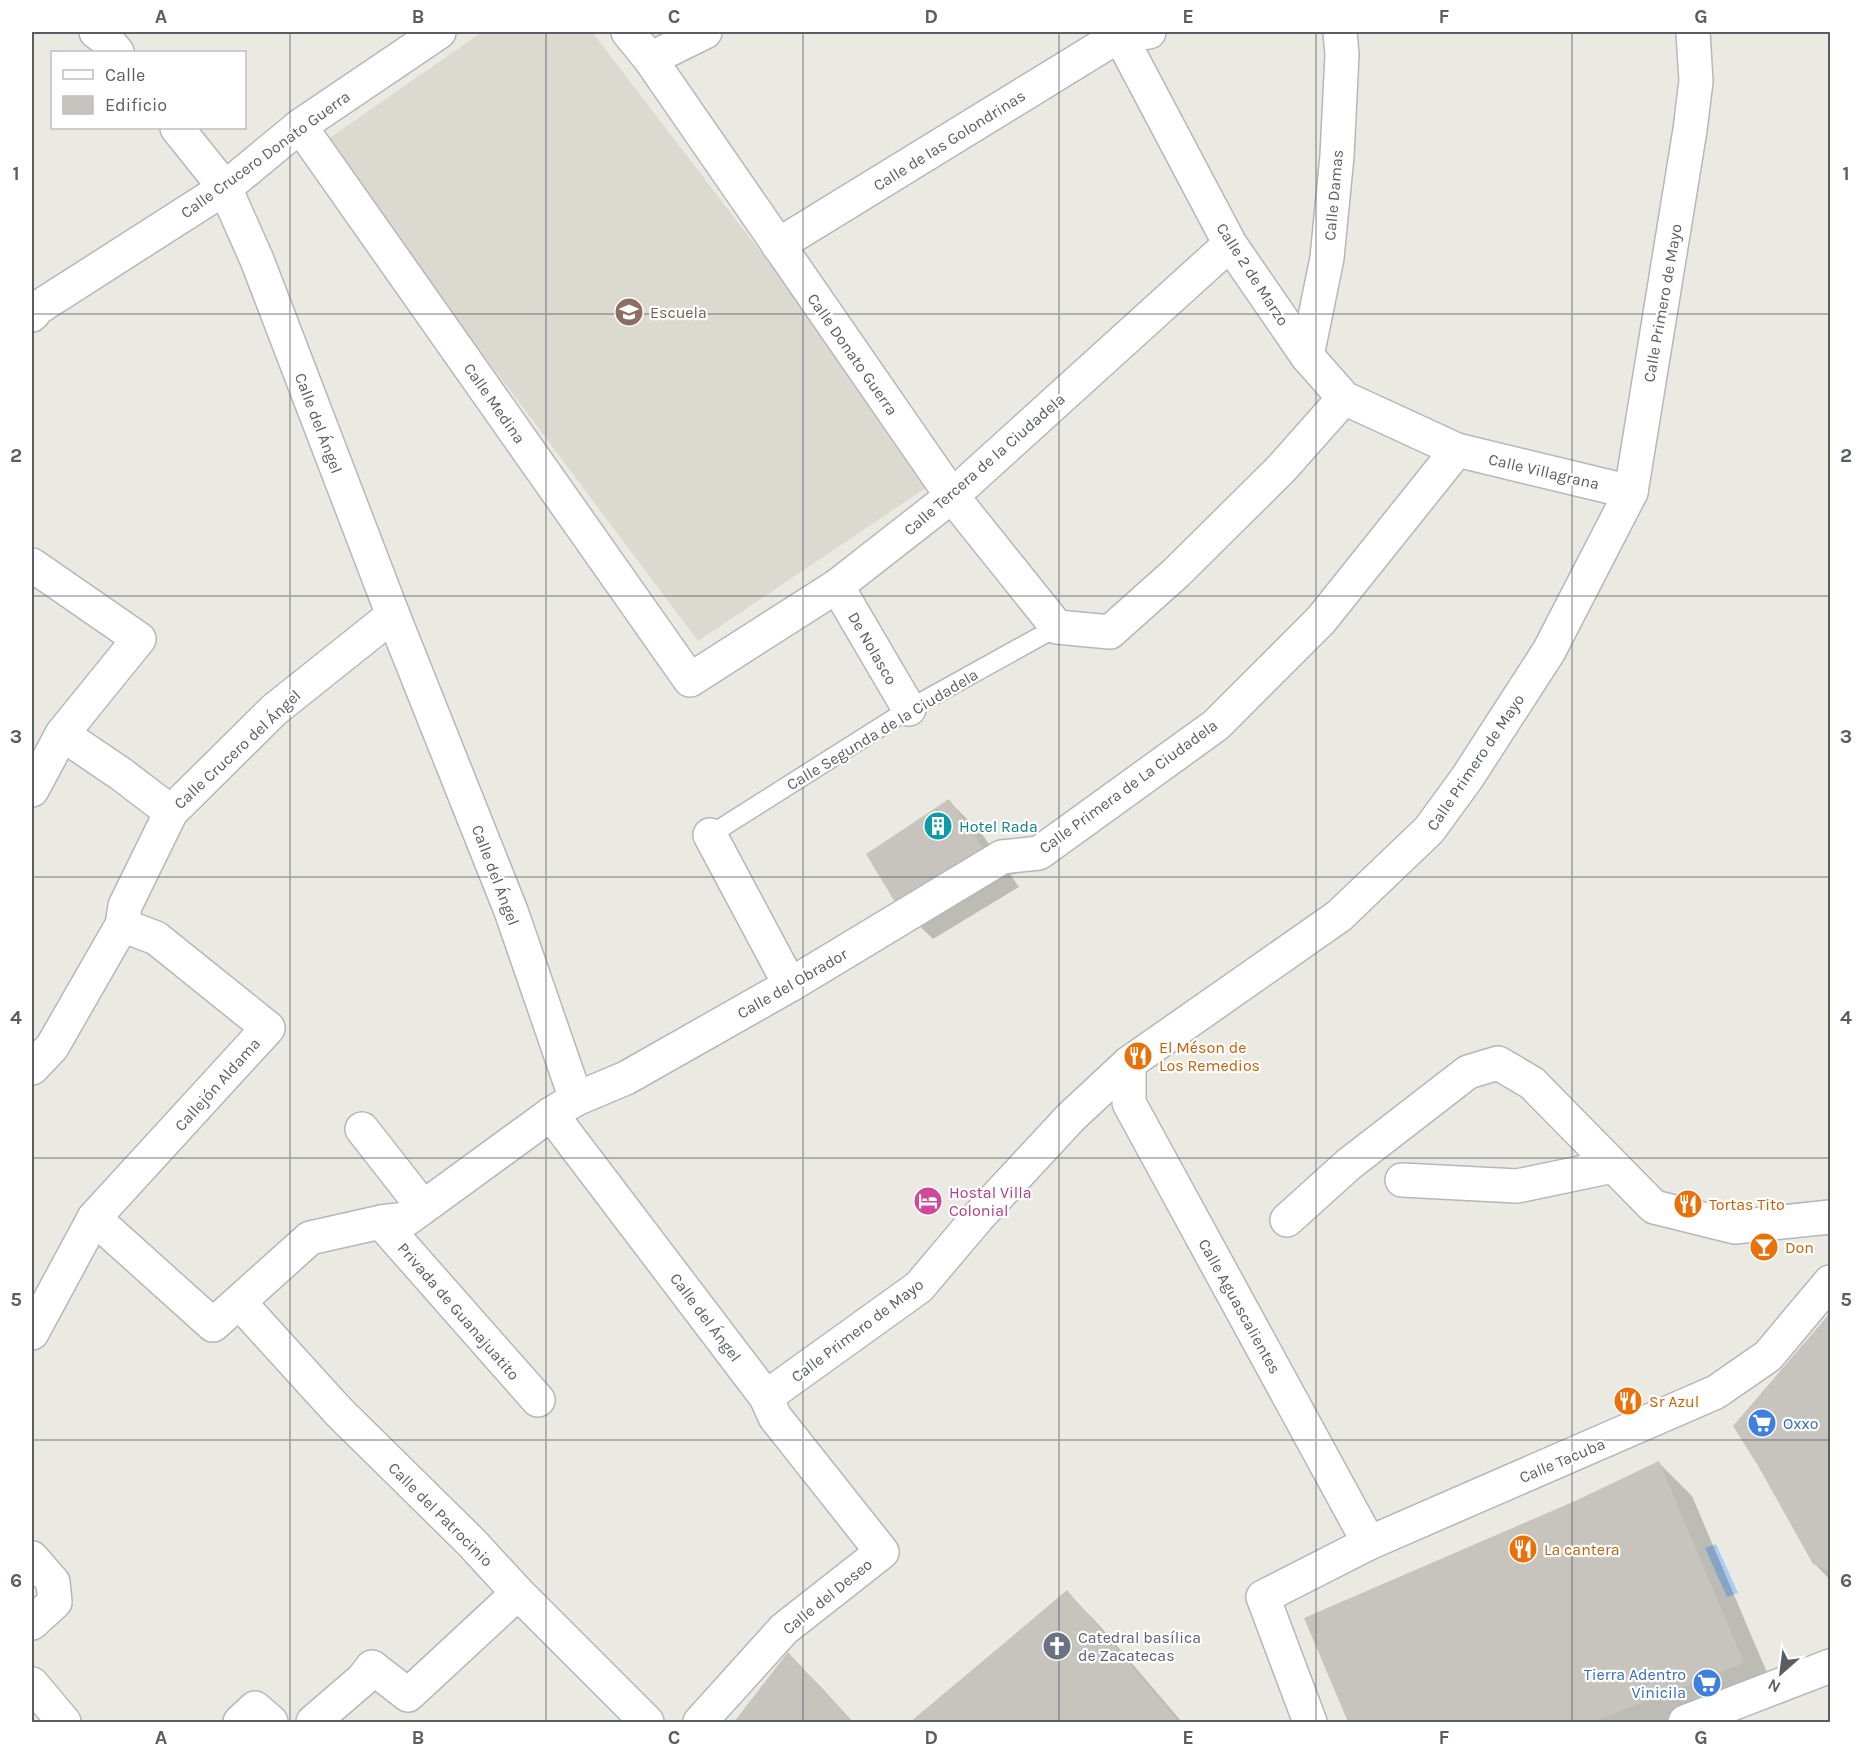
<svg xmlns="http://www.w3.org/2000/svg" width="1862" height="1754" font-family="Karla,sans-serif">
<rect width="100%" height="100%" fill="#ebeae2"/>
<!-- education -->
<polygon fill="#dbd9d0" points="482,32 592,32 936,481 698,641 324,142"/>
<!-- water -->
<polygon fill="#a9cdf4" points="1716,1544 1738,1593 1727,1597 1705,1548"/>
<!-- shadow -->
<g fill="#0003">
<polygon points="949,801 982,834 1019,887 933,939 899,906"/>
<polygon points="1830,1316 1830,1580 1814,1563 1758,1464 1735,1427"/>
<polygon points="1659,1463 1692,1496 1777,1696 1709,1722 1350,1722 1306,1619 1576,1502"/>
<polygon points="1067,1592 1100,1626 1182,1722 913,1722"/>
<polygon points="788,1654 821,1687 853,1722 736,1722"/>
</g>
<!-- building -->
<g fill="#c7c4be">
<polygon points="949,799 987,853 898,907 866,854"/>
<polygon points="1830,1313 1830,1571 1813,1564 1757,1464 1733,1426"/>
<polygon points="1659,1461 1744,1663 1593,1722 1348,1722 1304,1618 1575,1501"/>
<polygon points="1067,1590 1179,1722 910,1722 1028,1623"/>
<polygon points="788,1652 852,1722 734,1722"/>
</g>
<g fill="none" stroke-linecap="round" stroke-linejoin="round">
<!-- lane casing -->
<g stroke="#b4b7bb" stroke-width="21">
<polyline id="lane" points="710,835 909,709 1057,627"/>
</g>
<!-- street casing -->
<g stroke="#b4b7bb" stroke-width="36">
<g id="street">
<polyline points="96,32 107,40 117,52"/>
<polyline points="628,32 650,59 952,496 1057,627 1110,632 1176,573 1281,469 1344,398"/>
<polyline points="1118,32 1230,244 1307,356 1344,398 1457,450 1631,492"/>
<polyline points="650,59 705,32"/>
<polyline points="300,126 690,680 837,586 952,496 1230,244"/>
<polyline points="177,128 225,188 257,260 393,615 511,911 576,1099 551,1114 766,1397 775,1417 882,1552 784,1629 700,1722"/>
<polyline points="778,245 1120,35 1149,32"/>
<polyline points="32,315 39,307 225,188 300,126 439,32"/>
<polyline points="1307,356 1327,258 1337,156 1342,55 1340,32"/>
<polyline points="32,565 139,639 62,734 32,790"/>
<polyline points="837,586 909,709"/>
<polyline points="62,734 121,774 171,812"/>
<polyline points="710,835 790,985"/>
<polyline points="1129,1063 1129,1103 1369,1543"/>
<polyline points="32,1068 52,1047 122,925 125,906 171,812 274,710 393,615"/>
<polyline points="576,1099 626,1078 790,985 1002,857 1039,853 1216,725 1321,620 1457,450"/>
<polyline points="362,1129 423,1207"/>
<polyline points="1402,1180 1517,1186 1613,1166"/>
<polyline points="94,1218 213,1325 310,1238 381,1222 407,1219 551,1114"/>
<polyline points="1287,1220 1349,1164 1468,1072 1498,1063 1532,1083 1654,1207 1735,1227 1830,1217"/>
<polyline points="381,1222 538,1400"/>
<polyline points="239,1302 339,1412 472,1543 518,1593 647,1722"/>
<polyline points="32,1333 94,1218 268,1028 156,938 122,925"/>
<polyline points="766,1397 919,1287 979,1216 1071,1117 1129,1063 1339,916 1429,830 1467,778 1549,651 1631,492 1690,130 1696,81 1693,32"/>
<polyline points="32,1558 53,1582 55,1602 32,1623"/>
<polyline points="32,1684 64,1722"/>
<polyline points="240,1722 255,1708 271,1722"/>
<polyline points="313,1722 363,1679 372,1667 408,1695 518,1593"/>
</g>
</g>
<!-- secondary casing -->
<g stroke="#b3b6bb" stroke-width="36">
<g id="secondary">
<polyline points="1310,1722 1263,1597 1369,1543 1716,1392 1768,1356 1830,1282"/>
<polyline points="1685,1722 1830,1666"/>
</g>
</g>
<!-- lane -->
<use href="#lane" stroke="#fff" stroke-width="18"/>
<!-- street -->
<use href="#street" stroke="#fff" stroke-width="33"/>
<!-- secondary -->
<use href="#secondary" stroke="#fff" stroke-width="33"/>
</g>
<!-- grid -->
<path fill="none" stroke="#5a5d61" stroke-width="1.5" stroke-opacity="0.55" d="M290 32V1722M546 32V1722M803 32V1722M1059 32V1722M1316 32V1722M1572 32V1722M32 314H1830M32 596H1830M32 877H1830M32 1158H1830M32 1440H1830"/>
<!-- icons -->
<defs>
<g id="school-disc" transform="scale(1.5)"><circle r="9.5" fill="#8d6e63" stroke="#fff"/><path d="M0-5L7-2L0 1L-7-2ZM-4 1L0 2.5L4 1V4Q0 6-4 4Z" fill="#fff"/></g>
<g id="building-disc" transform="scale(1.5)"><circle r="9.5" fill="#0f9aa8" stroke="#fff"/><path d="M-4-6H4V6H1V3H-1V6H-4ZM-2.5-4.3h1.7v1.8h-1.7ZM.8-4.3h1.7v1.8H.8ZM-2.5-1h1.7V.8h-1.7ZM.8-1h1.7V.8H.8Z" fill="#fff"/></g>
<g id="restaurant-disc" transform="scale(1.5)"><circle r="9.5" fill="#e8710a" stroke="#fff"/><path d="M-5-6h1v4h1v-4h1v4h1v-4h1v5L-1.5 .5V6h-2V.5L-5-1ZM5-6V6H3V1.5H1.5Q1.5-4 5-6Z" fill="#fff"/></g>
<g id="hotel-disc" transform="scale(1.5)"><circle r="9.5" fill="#d1479c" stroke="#fff"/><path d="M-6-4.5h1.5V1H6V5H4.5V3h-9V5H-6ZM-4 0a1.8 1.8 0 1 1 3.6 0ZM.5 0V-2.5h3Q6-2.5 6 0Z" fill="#fff"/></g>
<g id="bar-disc" transform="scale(1.5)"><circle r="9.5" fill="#e8710a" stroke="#fff"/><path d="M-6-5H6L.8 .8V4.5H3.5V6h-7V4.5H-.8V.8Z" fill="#fff"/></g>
<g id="supermarket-disc" transform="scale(1.5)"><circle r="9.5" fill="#3f7fe0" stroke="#fff"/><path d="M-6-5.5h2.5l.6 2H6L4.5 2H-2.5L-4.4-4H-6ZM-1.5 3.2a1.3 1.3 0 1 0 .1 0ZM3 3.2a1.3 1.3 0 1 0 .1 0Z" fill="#fff"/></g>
<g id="church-disc" transform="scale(1.5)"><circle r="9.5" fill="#6b7280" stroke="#fff"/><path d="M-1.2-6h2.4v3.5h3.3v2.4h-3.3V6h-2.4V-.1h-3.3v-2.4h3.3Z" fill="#fff"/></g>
</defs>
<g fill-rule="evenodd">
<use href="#school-disc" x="629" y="312"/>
<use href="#building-disc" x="938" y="826"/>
<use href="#restaurant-disc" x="1138" y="1056"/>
<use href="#hotel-disc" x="928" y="1201"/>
<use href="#restaurant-disc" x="1688" y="1204"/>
<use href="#bar-disc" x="1764" y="1247"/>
<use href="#restaurant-disc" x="1628" y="1401"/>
<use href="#supermarket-disc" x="1762" y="1423"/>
<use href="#restaurant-disc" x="1523" y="1549"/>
<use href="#church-disc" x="1057" y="1646"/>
<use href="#supermarket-disc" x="1707" y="1683"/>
</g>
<g text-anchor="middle" stroke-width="4.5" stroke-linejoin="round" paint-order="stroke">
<!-- street labels -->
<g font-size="16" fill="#5a5d61" stroke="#fff">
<text transform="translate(949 140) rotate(-32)" y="6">Calle de las Golondrinas</text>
<text transform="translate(265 154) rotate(-36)" y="6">Calle Crucero Donato Guerra</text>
<text transform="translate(1333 195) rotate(-85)" y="6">Calle Damas</text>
<text transform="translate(1253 274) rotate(57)" y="6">Calle 2 de Marzo</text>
<text transform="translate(1662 303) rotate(-80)" y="6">Calle Primero de Mayo</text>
<text transform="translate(853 354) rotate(55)" y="6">Calle Donato Guerra</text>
<text transform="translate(495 403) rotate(55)" y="6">Calle Medina</text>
<text transform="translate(319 423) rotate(69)" y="6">Calle del Ángel</text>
<text transform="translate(984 464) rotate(-41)" y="6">Calle Tercera de la Ciudadela</text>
<text transform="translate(1544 471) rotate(13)" y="6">Calle Villagrana</text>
<text transform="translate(873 648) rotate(60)" y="6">De Nolasco</text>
<text transform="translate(882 729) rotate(-31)" y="6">Calle Segunda de la Ciudadela</text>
<text transform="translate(237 749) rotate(-43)" y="6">Calle Crucero del Ángel</text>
<text transform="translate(1475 762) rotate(-56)" y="6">Calle Primero de Mayo</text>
<text transform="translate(1128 786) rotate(-36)" y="6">Calle Primera de La Ciudadela</text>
<text transform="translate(496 875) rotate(69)" y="6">Calle del Ángel</text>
<text transform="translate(792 983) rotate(-30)" y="6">Calle del Obrador</text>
<text transform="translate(217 1084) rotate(-48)" y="6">Callejón Aldama</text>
<text transform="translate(1240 1306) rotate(61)" y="6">Calle Aguascalientes</text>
<text transform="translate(459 1311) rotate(49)" y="6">Privada de Guanajuatito</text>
<text transform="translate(706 1317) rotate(53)" y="6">Calle del Ángel</text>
<text transform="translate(857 1330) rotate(-37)" y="6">Calle Primero de Mayo</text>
<text transform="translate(1562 1460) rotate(-23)" y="6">Calle Tacuba</text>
<text transform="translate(441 1514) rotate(45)" y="6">Calle del Patrocinio</text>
<text transform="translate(827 1596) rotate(-39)" y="6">Calle del Deseo</text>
</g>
<!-- education labels -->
<g font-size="16" fill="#785e54" stroke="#fff" text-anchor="start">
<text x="650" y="318">Escuela</text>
</g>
<!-- culture labels -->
<g font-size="16" fill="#0d838f" stroke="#fff" text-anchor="start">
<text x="959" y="832">Hotel Rada</text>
</g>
<!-- food labels -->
<g font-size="16" fill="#c56008" stroke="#fff" text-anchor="start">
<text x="1159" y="1053">El Méson de<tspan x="1159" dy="18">Los Remedios</tspan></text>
<text x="1709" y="1210">Tortas Tito</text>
<text x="1785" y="1253">Don</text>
<text x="1649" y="1407">Sr Azul</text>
<text x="1544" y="1555">La cantera</text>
</g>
<!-- hotel labels -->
<g font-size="16" fill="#b23c85" stroke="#fff" text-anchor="start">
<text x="949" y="1198">Hostal Villa<tspan x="949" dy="18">Colonial</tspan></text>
</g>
<!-- shop labels -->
<g font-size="16" fill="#366cbe" stroke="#fff" text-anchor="start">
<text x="1783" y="1429">Oxxo</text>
<text x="1686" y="1680" text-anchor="end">Tierra Adentro<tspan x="1686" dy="18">Vinicila</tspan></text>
</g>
<!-- worship labels -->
<g font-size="16" fill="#5b616d" stroke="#fff" text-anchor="start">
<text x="1078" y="1643">Catedral basílica<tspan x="1078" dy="18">de Zacatecas</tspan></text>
</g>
</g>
<!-- border -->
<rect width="1862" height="1754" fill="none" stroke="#ffffff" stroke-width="66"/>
<!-- legend -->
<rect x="51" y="51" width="195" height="78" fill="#ffffff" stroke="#bdbec0" stroke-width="1.5"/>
<rect x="63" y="70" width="30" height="9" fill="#ffffff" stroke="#bdbec0" stroke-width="1.5"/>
<text x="105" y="81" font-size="18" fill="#5a5d61">Calle</text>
<rect x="63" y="96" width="30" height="18" fill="#c7c4be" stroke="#bdbec0" stroke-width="1.5"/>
<text x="105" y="111" font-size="18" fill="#5a5d61">Edificio</text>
<!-- north arrow -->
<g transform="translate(1781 1673) rotate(208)" stroke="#ffffff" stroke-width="4.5" paint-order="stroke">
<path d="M0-4.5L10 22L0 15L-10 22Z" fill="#5a5d61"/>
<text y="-9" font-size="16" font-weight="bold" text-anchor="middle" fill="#5a5d61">N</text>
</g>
<rect x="33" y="33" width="1796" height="1688" fill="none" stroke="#5a5d61" stroke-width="2"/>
<g font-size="20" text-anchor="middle" font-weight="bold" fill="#5a5d61">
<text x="161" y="23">A</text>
<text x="418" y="23">B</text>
<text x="674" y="23">C</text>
<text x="931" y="23">D</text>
<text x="1188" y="23">E</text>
<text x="1444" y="23">F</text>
<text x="1701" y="23">G</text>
<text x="16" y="180">1</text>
<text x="1846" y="180">1</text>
<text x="16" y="462">2</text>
<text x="1846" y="462">2</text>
<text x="16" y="743">3</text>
<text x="1846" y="743">3</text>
<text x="16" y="1024">4</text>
<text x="1846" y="1024">4</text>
<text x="16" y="1306">5</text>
<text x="1846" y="1306">5</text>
<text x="16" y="1587">6</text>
<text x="1846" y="1587">6</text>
<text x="161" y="1744">A</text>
<text x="418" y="1744">B</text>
<text x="674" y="1744">C</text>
<text x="931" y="1744">D</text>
<text x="1188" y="1744">E</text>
<text x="1444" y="1744">F</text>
<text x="1701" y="1744">G</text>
</g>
</svg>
